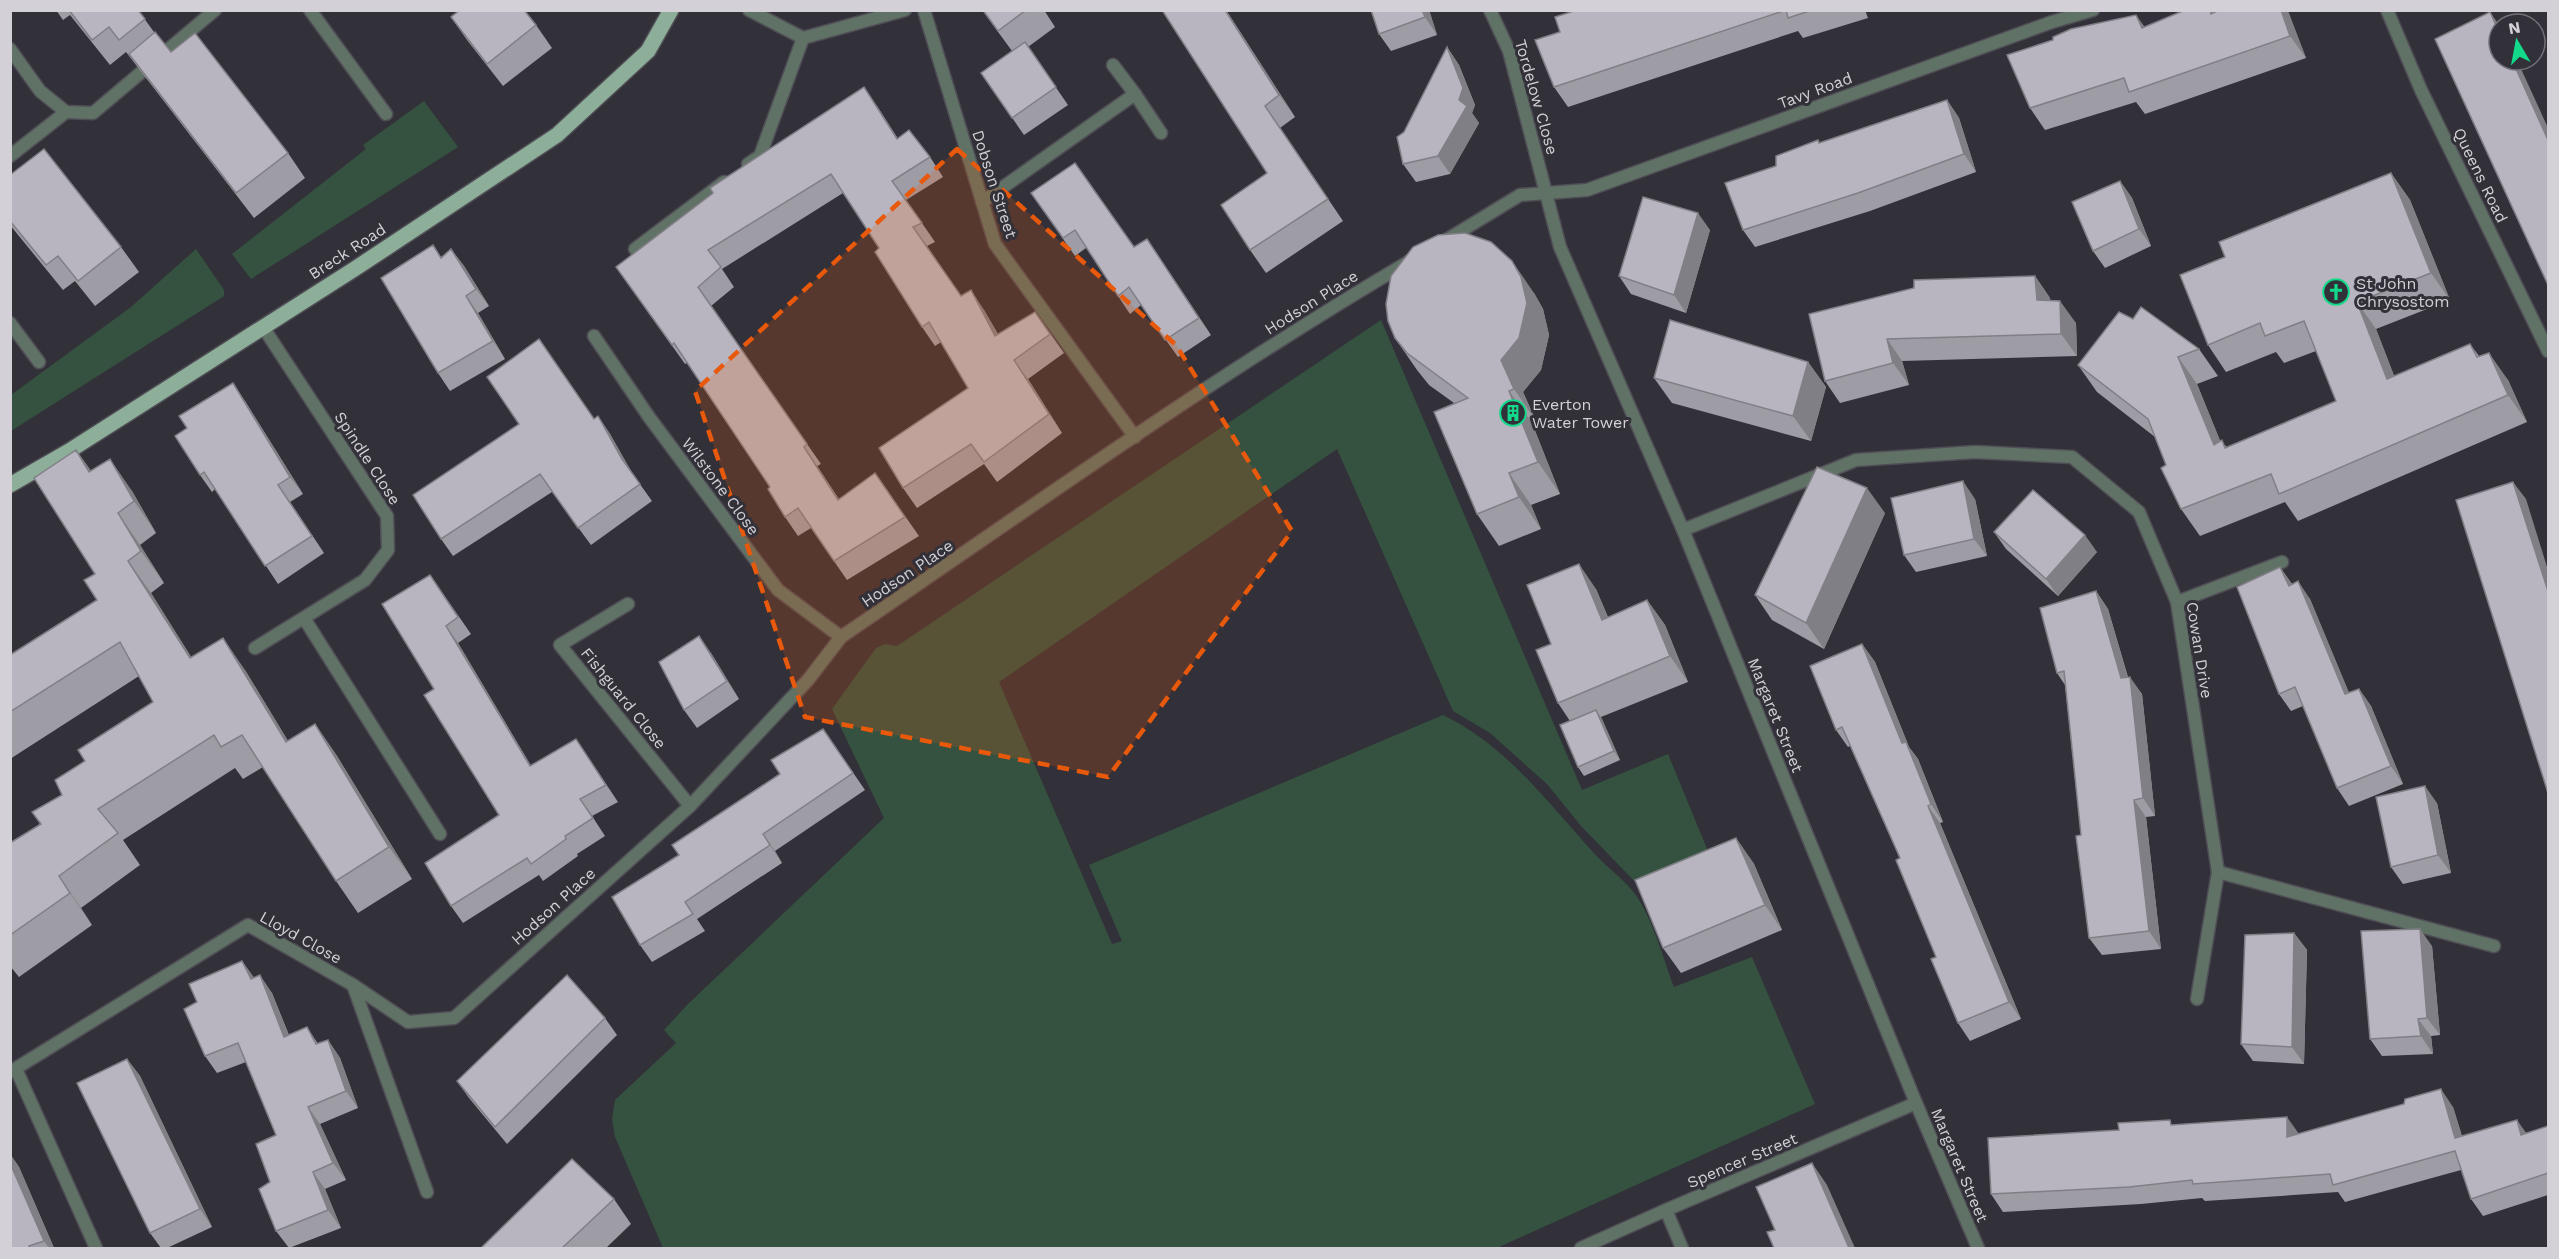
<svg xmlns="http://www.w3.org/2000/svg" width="2559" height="1259" font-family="'Work Sans',sans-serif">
<rect width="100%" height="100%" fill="#323038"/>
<!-- green -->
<g fill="#355241">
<polygon points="424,101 458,147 251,279 232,254 366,149 363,145"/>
<polygon points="196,249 224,290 224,296 11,431 11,395 131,307"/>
<path d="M1381 320 1582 790 1668 754 1719 878 1644 891 1581 826 1547 784 1490 733 1453 711 1337 449 999 682 1112 944 1122 941 1089 865 1443 715C1506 745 1547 802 1593 852 1606 867 1624 879 1635 894 1653 919 1663 958 1674 987L1752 957 1815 1104 1497 1248H663L615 1137 612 1119 615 1100 676 1043 664 1030 688 1004 884 818 832 709 876 648 885 644 897 646Z"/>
</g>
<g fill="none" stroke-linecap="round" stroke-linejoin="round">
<!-- minor casing -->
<g stroke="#4f4d55" stroke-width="15">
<g id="minor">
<polyline points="310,10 386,114"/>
<polyline points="749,10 803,38 905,10"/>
<polyline points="924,10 995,244 1135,437"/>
<polyline points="1490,10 1509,51 1560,247 1683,530 1916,1103 1978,1248"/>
<polyline points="2387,10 2421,90 2548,351"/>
<polyline points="10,49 40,91 66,112 93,113 215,10"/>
<polyline points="1113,65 1135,94"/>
<polyline points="10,156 66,112"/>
<polyline points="748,164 760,156 803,38"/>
<polyline points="982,202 1135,94 1161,133"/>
<polyline points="1443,242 1520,195 1587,190 2052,22 2093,10"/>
<polyline points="635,249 724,182"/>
<polyline points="10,323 39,362"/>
<polyline points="594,336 649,417 778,590 841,637"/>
<polyline points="1683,530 1856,460 1975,452 2072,457 2139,512 2177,602 2218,872 2197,999"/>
<polyline points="2177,602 2282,562"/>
<polyline points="628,604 560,645 690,806"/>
<polyline points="304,618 440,834"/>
<polyline points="255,648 365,580 388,550 387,516 263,327"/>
<polyline points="2218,872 2494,946"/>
<path d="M353 985 408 1022 454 1018 690 806 808 680 841 637C1029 509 1214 376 1410 261"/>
<polyline points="16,1069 96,1248"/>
<polyline points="10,1072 248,925 353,985 427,1192"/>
<polyline points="1666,1210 1682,1248"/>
<polyline points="1581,1248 1666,1210 1916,1103"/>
</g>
</g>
<!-- primary casing -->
<g stroke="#4f4d55" stroke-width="18">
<polyline id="primary" points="10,485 69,451 356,268 557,135 648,51 671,10"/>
</g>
<!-- minor -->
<use href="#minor" stroke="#607166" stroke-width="12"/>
<!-- primary -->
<use href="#primary" stroke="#8daf9a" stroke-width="15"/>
</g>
<!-- wall -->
<g fill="#9e9ca5">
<polygon points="56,10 138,10 154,32 171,52 288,153 305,178 254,218 126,52 110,65 70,15 63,20"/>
<polygon points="982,10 1044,10 1055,27 1028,47 1068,105 1024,135 981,73 1012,51"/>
<polygon points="1162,10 1226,10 1295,117 1280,128 1343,221 1266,273 1250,250 1267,173"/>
<polygon points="1429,10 1437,35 1391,51 1379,34"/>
<polygon points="1577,10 1865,10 1868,18 1803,38 1798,31 1568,107 1554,87 1560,32"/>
<polygon points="2185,10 2212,10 2214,12 2219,10 2287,10 2306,58 2145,114 2136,102 2045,130 2030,108 2145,27"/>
<polygon points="451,17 536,25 552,48 503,86 467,40"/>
<polygon points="1447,47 1459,65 1475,105 1472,113 1479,123 1450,174 1416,182 1403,164 1404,132"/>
<polygon points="1947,100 1959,118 1976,172 1870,211 1755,247 1743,230 1818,140 1820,143"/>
<polygon points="877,106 898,139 930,157 943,177 906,200 935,242 927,246 961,296 984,310 998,334 1035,312 1064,353 1028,379 1062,433 997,482 984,464 917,508 903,488 968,388 941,342 935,346 922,327 879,248 843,193 722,269 734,287 711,306 821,464 817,466 839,499 875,473 919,536 847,580 811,528 798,536 785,517 770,487 687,363 685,364 616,267"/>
<polygon points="2391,173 2410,200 2450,300 2376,329 2394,376 2470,344 2479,356 2508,380 2527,422 2298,521 2285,502 2200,536 2181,509 2166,465 2155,437 2097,392 2078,365 2133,319 2199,349 2218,376 2197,384 2220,441 2227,447 2336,401 2316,351 2284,363 2276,352 2226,372 2208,345 2225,257"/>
<polygon points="10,175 121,247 139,272 95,306 75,281 63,290 10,225"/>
<polygon points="2120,181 2132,198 2151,246 2105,268 2093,251"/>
<polygon points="1031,193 1134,247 1147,239 1211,335 1178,357 1141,305 1130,314 1086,248 1075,256"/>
<polygon points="1710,230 1686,313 1631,294 1619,276"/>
<polygon points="451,249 464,266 489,306 478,313 505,359 450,391 438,373 441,257"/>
<polygon points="2035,276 2050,298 2050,301 2076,323 2077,356 1902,361 1909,385 1840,403 1825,381 1809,314"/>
<polygon points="1534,293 1543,309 1549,335 1541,370 1523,392 1536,421 1532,423 1560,494 1531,505 1541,529 1499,546 1477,514 1454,403 1429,385 1417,370 1395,338"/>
<polygon points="1808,362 1826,387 1811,441 1672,403 1654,378"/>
<polygon points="245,401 303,494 290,502 324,553 278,584 215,489 212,492 200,475"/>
<polygon points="598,416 610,434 632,473 652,501 591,545 552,492 453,556 441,539"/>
<polygon points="76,450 91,471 132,491 156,533 140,545 164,583 151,593 191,657 245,670 288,741 315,724 337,756 412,879 358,913 336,881 263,767 243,779 235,768 123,840 140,865 81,908 92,925 19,977 10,966 10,843 40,824 32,812 62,795 85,761 153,702 139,676 10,759 10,655 97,600 95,574"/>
<polygon points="1975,499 1987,556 1916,572 1904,555"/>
<polygon points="1885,513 1824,649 1772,620 1755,595"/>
<polygon points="1994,532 2097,552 2058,596 2006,549"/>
<polygon points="2280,567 2292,584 2310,599 2349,693 2359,689 2371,706 2403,784 2349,806 2337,788 2303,706 2291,711 2279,694"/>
<polygon points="430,575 471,634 458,643 531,766 588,757 618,802 592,816 605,836 577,854 578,856 543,881 539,875 463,923 451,906 499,815 434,689"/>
<polygon points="1596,589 1608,617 1647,600 1665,625 1688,682 1601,717 1620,760 1584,776 1578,767 1570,721 1558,703 1551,644"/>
<polygon points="2096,591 2108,609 2128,677 2142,694 2155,816 2146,817 2161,949 2102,955 2089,938 2081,835 2065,685 2057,673"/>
<polygon points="1862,644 1875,662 1909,747 1918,759 1943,822 1940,823 2021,1019 1970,1041 1958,1023 1936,957 1900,858 1850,746 1848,747 1836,730"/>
<polygon points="711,653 739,699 697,728 684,710"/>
<polygon points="823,729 865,790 775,851 782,863 697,919 705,931 652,962 640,945 780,774"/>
<polygon points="2437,803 2451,873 2403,884 2391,867"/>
<polygon points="1736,838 1754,864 1782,930 1681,973 1663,948"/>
<polygon points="2294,933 2307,950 2304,1064 2253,1061 2241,1044"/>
<polygon points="2432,946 2440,1035 2431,1036 2433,1054 2382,1056 2370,1039"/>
<polygon points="242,961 254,978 272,993 289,1035 307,1027 318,1044 328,1040 340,1058 358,1108 320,1124 346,1180 325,1189 341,1228 289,1248 276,1231 270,1182 276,1135 246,1062 217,1073 205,1056 197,1002"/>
<polygon points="605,1018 617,1035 507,1144 469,1098 457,1081"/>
<polygon points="127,1059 140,1076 212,1227 167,1248 161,1248 150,1233"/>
<polygon points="2453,1107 2462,1136 2526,1133 2548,1126 2548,1195 2483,1216 2471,1199 2461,1170 2345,1202 2338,1192 2205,1201 2202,1198 2141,1204 2003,1212 1991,1194 2119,1130 2174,1125 2299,1134"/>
<polygon points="10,1154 19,1167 54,1248 10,1248"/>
<polygon points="614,1199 631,1224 606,1248 481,1248"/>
</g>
<!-- shaded-wall -->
<g fill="#817f86">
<polygon points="1225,10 1226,10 1295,117 1279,95"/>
<polygon points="1422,10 1429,10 1437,35 1425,17"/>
<polygon points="2281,10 2287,10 2289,13 2306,58 2290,36"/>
<polygon points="2490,12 2499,25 2499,32"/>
<polygon points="2136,15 2152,37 2142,28"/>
<polygon points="1447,47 1459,65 1475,105 1472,113 1479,123 1450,174 1438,156 1459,100"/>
<polygon points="2512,60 2517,60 2548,128 2548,140"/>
<polygon points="864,87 877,106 911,159 897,139"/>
<polygon points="1947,100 1959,118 1976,172 1964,154"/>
<polygon points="2391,173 2410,200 2450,300 2431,273"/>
<polygon points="2120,181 2132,198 2151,246 2139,229"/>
<polygon points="1698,213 1710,230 1686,313 1674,295"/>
<polygon points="1147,239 1211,335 1199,318"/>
<polygon points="451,249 464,266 489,306 476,289"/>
<polygon points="1512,261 1534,293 1543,309 1549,335 1541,370 1523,392 1536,421 1514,389 1501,360"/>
<polygon points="2035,276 2050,298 2052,323 2037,300"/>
<polygon points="971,290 984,310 1009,355 995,336"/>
<polygon points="466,296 478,313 505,359 493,341"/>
<polygon points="2060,301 2076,323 2077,356 2061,334"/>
<polygon points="2357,302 2376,329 2406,406 2387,379"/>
<polygon points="1887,339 1902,361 1909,385 1893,363"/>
<polygon points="2489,353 2508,380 2527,422 2508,395"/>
<polygon points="2178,357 2197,384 2233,472 2214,445"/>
<polygon points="1014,360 1028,379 1062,433 1049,414"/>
<polygon points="1808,362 1826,387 1811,441 1793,416"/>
<polygon points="233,383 245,401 303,494 290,477"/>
<polygon points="1509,391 1532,423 1560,494 1538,462"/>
<polygon points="598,416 610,434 634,476 622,459"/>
<polygon points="804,447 817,466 852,519 838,500"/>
<polygon points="76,450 99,482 89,472"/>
<polygon points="110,459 132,491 156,533 134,501"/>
<polygon points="1509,473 1531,505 1541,529 1519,497"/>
<polygon points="1963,481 1975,499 1987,556 1974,539"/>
<polygon points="2513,482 2526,499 2548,570 2548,591"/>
<polygon points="278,485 290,502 324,553 312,536"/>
<polygon points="1867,488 1885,513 1824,649 1806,623"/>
<polygon points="118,513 140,545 164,583 141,551"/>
<polygon points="2085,535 2097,552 2058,596 2046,579"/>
<polygon points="128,561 151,593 212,690 190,658"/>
<polygon points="1579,564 1596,589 1619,645 1602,620"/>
<polygon points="2280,567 2292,585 2289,586"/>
<polygon points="2298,581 2310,599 2357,712 2345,694"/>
<polygon points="2096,591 2108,609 2131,689 2130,677 2142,694 2155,816 2143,798 2121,678"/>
<polygon points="1647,600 1665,625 1688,682 1670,656"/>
<polygon points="446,626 458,643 542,784 530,766"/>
<polygon points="699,636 711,653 739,699 727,681"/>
<polygon points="223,638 245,670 308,774 286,742"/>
<polygon points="1862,644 1875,662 1909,747 1918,759 1943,822 1931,804 1902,743"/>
<polygon points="2359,689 2371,706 2403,784 2391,766"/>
<polygon points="1596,710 1602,719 1620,760 1614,751"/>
<polygon points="315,724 337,756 412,879 389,847"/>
<polygon points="576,739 618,802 606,785"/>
<polygon points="2425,786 2437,803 2451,873 2438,855"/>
<polygon points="2134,800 2146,817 2161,949 2149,931"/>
<polygon points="1928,806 1940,823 2021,1019 2009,1002"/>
<polygon points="763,834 775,851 782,863 770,845"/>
<polygon points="1736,838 1754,864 1782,930 1765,905"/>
<polygon points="59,876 81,908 92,925 70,893"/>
<polygon points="2420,929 2432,946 2440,1035 2427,1018"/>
<polygon points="2294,933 2307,950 2304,1064 2292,1047"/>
<polygon points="242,961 255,979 251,979"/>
<polygon points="260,975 272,993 296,1054 284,1037"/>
<polygon points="2418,1019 2431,1036 2433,1054 2421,1036"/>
<polygon points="328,1040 340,1058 358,1108 346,1091"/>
<polygon points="127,1059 140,1076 212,1227 200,1209"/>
<polygon points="2441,1089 2453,1107 2468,1156 2455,1138"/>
<polygon points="308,1107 320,1124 346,1180 333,1163"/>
<polygon points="2287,1117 2299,1134 2287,1137"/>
<polygon points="2517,1120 2529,1137 2521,1135"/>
<polygon points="10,1154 19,1167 54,1248 49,1248 44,1241 10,1163"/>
<polygon points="1812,1163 1827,1185 1855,1248 1849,1248"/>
<polygon points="313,1172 325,1189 341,1228 328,1210"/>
</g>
<!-- building -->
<g fill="#b8b5c0" stroke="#817f86" stroke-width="1.5">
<polygon points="69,10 138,10 145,19 119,40 109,27 92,40"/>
<polygon points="460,10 524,10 536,25 487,64 451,17"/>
<polygon points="983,10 1026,10 998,31"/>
<polygon points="1162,10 1225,10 1279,95 1265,106 1328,199 1250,250 1221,205 1267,173"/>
<polygon points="1371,10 1422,10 1425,17 1379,34"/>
<polygon points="1577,10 1786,10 1554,87 1535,40 1560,32 1555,17"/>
<polygon points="1786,10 1812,10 1788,18"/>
<polygon points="2185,10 2210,10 2211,14 2219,10 2281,10 2290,36 2129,92 2124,78 2030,108 2007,55 2053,40 2053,37 2071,29 2136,15 2142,28"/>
<polygon points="2490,12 2499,32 2499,60 2512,60 2548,140 2548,285 2435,39"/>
<polygon points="155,32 171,52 195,33 288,153 236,193 129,54"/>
<polygon points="1025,42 1056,87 1012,118 981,73"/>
<polygon points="1447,47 1463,88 1459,100 1467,106 1438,156 1403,164 1397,137 1404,132"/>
<polygon points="864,87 897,139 909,130 930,157 892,181 922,223 913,227 961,296 971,290 995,336 1035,312 1050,334 1014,360 1049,414 984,462 971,444 903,488 879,448 968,388 929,322 922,327 875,252 879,248 831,174 708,250 721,267 698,287 807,444 804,447 838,500 875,473 905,517 834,561 798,508 785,517 768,489 770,487 674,343 672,345 616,267 713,193 710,188"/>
<polygon points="1947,100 1964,154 1858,193 1743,230 1725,183 1776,166 1776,156 1818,140 1819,143"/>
<polygon points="44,149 121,247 78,281 58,256 46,265 10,221 10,175"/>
<polygon points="1075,163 1134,247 1147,239 1199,318 1165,340 1129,287 1118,296 1075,230 1063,238 1031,193"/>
<polygon points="2391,173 2431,273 2357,302 2387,379 2470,344 2477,357 2489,353 2508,395 2279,494 2271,474 2181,509 2161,468 2166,465 2148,419 2078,365 2119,312 2133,319 2141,307 2199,349 2178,357 2214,445 2222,440 2225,448 2336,401 2304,321 2265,336 2260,323 2208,345 2180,275 2225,257 2219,242"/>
<polygon points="2120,181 2139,229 2093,251 2072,202"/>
<polygon points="1643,197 1698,213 1674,295 1619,276"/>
<polygon points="1465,233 1491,242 1512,261 1521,277 1527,303 1519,338 1501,360 1514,389 1509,391 1538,462 1509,473 1519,497 1477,514 1434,412 1468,398 1407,353 1395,338 1388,321 1386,304 1391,276 1413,247 1438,235"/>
<polygon points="433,245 441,258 451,249 476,289 466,296 493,341 438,373 381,278"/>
<polygon points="2035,276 2037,300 2060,301 2061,334 1887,339 1893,363 1825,381 1809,314 1914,288 1914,280"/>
<polygon points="1670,320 1808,362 1793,416 1654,378"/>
<polygon points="539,339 594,419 598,416 622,459 640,484 578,528 540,474 441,539 413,495 519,424 487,377"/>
<polygon points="233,383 290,477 278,485 312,536 265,566 204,472 200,475 175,436 187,428 179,416"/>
<polygon points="76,450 89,472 110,459 134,501 118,513 141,551 128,561 190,658 223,638 286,742 315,724 389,847 336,881 242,735 221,747 214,735 98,809 118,833 59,876 70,893 10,935 10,843 41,824 32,812 62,795 55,780 85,761 78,750 153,702 120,642 10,712 10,655 97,600 84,580 95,574 34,478"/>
<polygon points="1817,467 1867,488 1806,623 1755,595"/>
<polygon points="1963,481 1974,539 1904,555 1891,498"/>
<polygon points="2513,482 2548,591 2548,793 2456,500"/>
<polygon points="2033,490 2085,535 2046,579 1994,532"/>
<polygon points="1579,564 1602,620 1647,600 1670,656 1558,703 1536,650 1551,644 1527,585"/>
<polygon points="2280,567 2289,586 2298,581 2345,694 2359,689 2391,766 2337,788 2295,687 2279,694 2237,587"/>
<polygon points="430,575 458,617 446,626 530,766 576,739 606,785 580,799 593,818 565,836 566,839 531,864 527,858 451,906 425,863 499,815 424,695 434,689 382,604"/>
<polygon points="2096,591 2121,678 2130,677 2143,798 2134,800 2149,931 2089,938 2076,836 2081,835 2064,671 2057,673 2040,608"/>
<polygon points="699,636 727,681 684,710 659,662"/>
<polygon points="1862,644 1902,743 1906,742 1931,804 1928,806 2009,1002 1958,1023 1931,959 1936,957 1896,860 1900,858 1842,727 1836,730 1810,666"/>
<polygon points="1596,710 1614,751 1578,767 1560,725"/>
<polygon points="823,729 853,773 763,834 770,845 685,902 693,914 640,945 612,897 679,855 672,845 780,774 771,760"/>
<polygon points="2425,786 2438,855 2391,867 2376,797"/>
<polygon points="1736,838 1765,905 1663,948 1635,880"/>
<polygon points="2420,929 2427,1018 2418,1019 2421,1036 2370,1039 2361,931"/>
<polygon points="2294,933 2292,1047 2241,1044 2245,935"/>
<polygon points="242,961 251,979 260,975 284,1037 307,1027 316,1044 328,1040 346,1091 308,1107 333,1163 313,1172 328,1210 276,1231 259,1189 270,1182 256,1144 276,1135 238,1043 205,1056 184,1009 197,1002 189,984"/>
<polygon points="567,975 605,1018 495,1127 457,1081"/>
<polygon points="127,1059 200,1209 150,1233 77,1083"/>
<polygon points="2441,1089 2455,1138 2517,1120 2521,1135 2548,1126 2548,1173 2471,1199 2455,1151 2333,1185 2330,1174 2193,1184 2192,1180 2129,1187 1991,1194 1988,1138 2119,1130 2118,1123 2170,1120 2171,1125 2287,1117 2287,1137 2404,1104 2405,1099"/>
<polygon points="572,1159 614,1199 562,1248 481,1248"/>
<polygon points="10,1163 44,1241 29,1246 30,1248 10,1248"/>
<polygon points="1812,1163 1849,1248 1774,1248 1767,1232 1775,1230 1756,1187"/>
</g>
<!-- marked area -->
<path fill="#e8590c" fill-opacity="0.2" stroke="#e8590c" stroke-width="4.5" stroke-dasharray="12 8" stroke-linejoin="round" d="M957 149 1176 345 1292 531 1108 777 805 717 695 391Z"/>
<!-- icons -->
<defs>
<g id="church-ring" transform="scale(1.35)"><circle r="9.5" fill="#323038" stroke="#13d98a" stroke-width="1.5"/><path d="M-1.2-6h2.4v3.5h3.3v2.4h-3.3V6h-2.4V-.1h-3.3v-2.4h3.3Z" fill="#13d98a"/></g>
<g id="building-ring" transform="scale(1.35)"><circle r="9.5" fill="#323038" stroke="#13d98a" stroke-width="1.5"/><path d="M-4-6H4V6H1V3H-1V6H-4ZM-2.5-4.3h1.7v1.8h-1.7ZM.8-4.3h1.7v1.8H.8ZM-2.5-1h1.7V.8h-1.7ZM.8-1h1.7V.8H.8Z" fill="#13d98a"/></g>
</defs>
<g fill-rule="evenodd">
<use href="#church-ring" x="2336" y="292"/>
<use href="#building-ring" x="1513" y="413"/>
</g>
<g text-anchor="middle" stroke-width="6" stroke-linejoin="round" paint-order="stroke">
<!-- street labels -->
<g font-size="16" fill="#d3d1d7" stroke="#323038">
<text transform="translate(1815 90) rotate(-20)" y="6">Tavy Road</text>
<text transform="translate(1537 97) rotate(74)" y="6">Tordelow Close</text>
<text transform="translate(2481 175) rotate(64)" y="6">Queens Road</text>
<text transform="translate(995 184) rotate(72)" y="6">Dobson Street</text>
<text transform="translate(347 251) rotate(-33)" y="6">Breck Road</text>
<text transform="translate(1311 302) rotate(-32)" y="6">Hodson Place</text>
<text transform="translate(368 458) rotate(57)" y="6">Spindle Close</text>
<text transform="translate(721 486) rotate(53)" y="6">Wilstone Close</text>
<text transform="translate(907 573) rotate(-34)" y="6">Hodson Place</text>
<text transform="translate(2200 650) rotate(81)" y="6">Cowan Drive</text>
<text transform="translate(624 698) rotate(51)" y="6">Fishguard Close</text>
<text transform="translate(1776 715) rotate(68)" y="6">Margaret Street</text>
<text transform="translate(553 906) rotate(-42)" y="6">Hodson Place</text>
<text transform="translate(301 937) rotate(29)" y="6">Lloyd Close</text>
<text transform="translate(1742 1160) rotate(-23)" y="6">Spencer Street</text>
<text transform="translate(1960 1165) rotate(67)" y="6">Margaret Street</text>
</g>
<!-- poi labels -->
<g font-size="16" fill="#d3d1d7" stroke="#323038" text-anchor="start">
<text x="2356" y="289">St John<tspan x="2356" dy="18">Chrysostom</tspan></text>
<text x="1532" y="410">Everton<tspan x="1532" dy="18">Water Tower</tspan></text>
</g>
</g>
<!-- border -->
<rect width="2559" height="1259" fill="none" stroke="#d3d1d7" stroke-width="24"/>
<!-- north arrow -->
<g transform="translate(2517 42) rotate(350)"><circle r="28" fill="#323038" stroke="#727078" stroke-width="1.5"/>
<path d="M0-4.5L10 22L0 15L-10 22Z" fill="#13d98a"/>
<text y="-9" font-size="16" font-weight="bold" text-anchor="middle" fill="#d3d1d7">N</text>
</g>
</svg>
